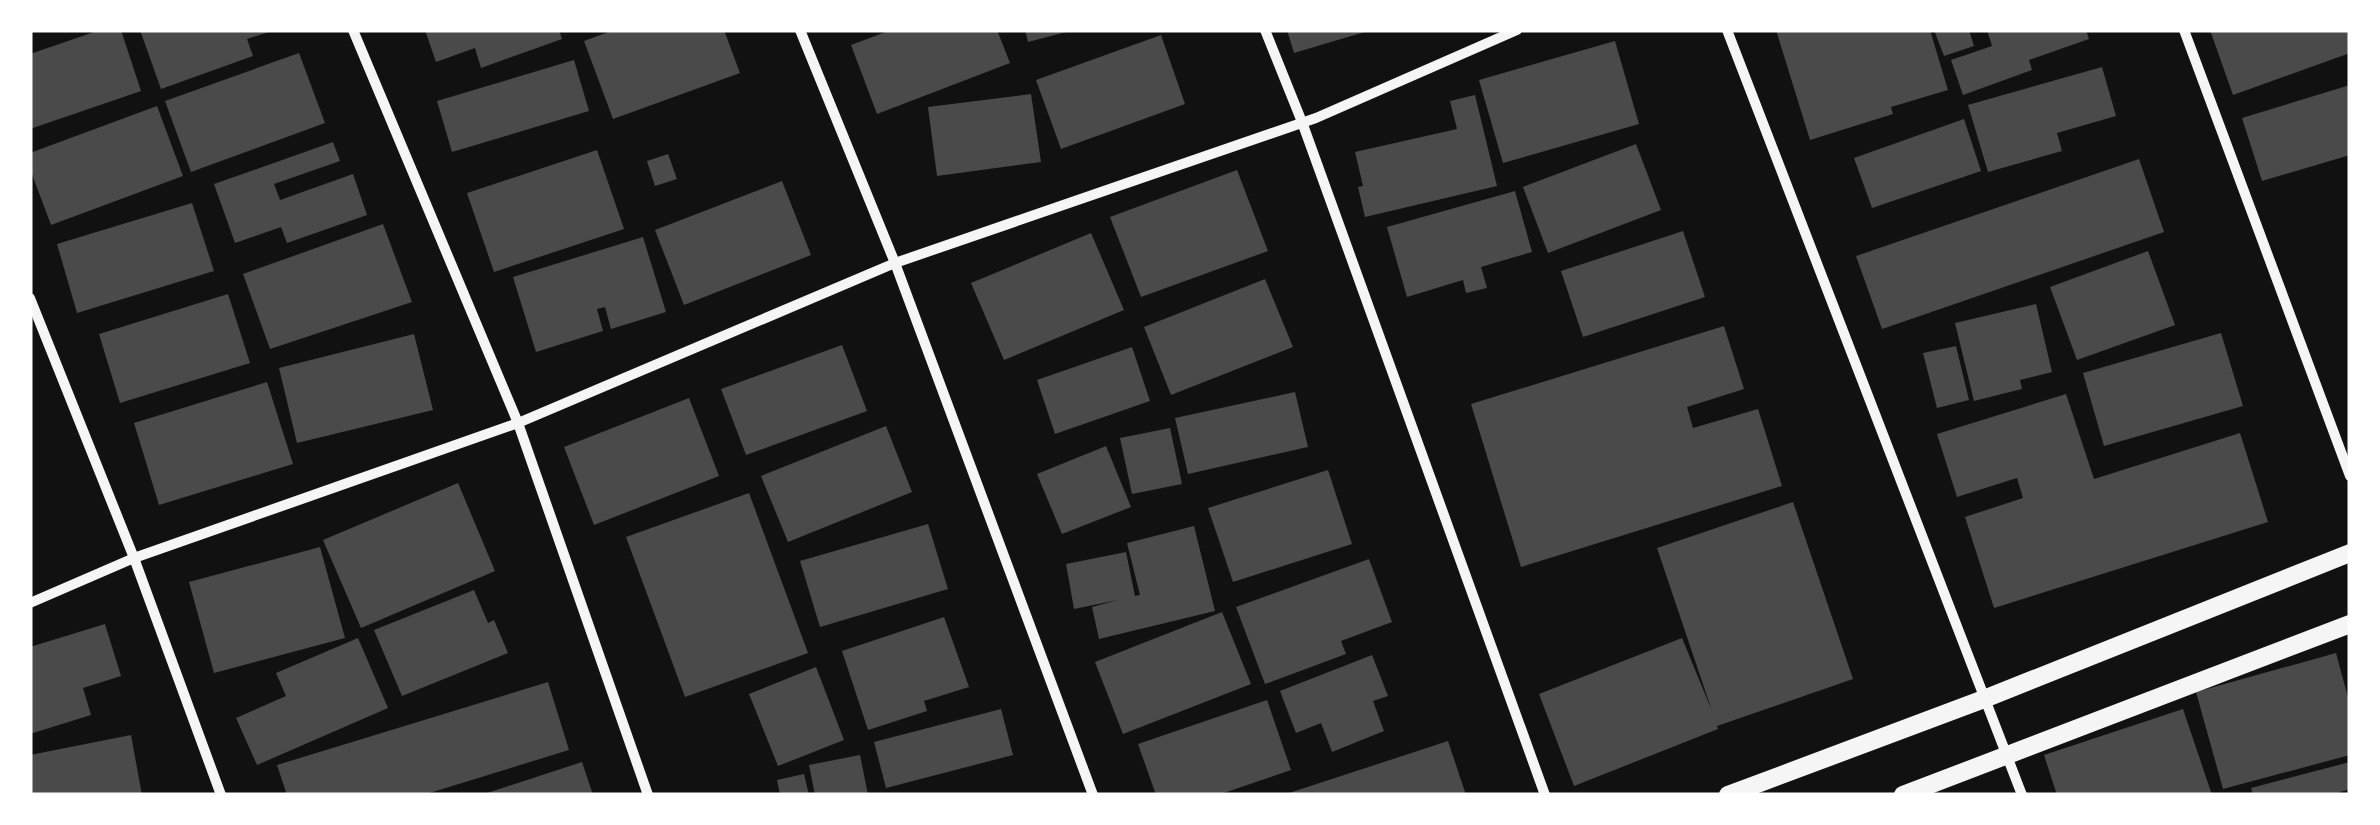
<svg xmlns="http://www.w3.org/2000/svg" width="2380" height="825" font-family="'Roboto Serif',serif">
<rect width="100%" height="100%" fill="#111"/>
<!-- building -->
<g fill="#4a4a4a">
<polygon points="100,30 121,30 141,91 30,129 30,54"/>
<polygon points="140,30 272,30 272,31 247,39 253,56 161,89"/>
<polygon points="425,30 559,30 562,39 481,68 475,48 436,62"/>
<polygon points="614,30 724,30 740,73 613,119 584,41"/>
<polygon points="891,30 997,30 1010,63 877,114 851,45"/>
<polygon points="1025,30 1069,30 1070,31 1028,42"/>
<polygon points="1287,30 1368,30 1368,31 1294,53"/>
<polygon points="1776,30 1930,30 1948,90 1891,107 1893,114 1810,140"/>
<polygon points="1934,30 1969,30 1974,46 1944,56"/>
<polygon points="1987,30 2086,30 2089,39 2029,60 2032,70 1963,95 1951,60 1992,46"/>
<polygon points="2210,30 2350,30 2350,53 2233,95"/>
<polygon points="1161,35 1185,104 1061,149 1036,80"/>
<polygon points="1615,41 1639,124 1503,163 1479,80"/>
<polygon points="299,53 325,123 191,172 165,101"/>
<polygon points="574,60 589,111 452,152 437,101"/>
<polygon points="2102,67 2116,116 2057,133 2062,151 1988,172 1968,105"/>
<polygon points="2350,85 2350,155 2262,181 2242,118"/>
<polygon points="1031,94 1041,162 937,176 928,107"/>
<polygon points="1475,95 1497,186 1365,217 1358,187 1363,186 1355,152 1457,129 1450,101"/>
<polygon points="157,106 183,176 51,225 30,169 30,153"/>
<polygon points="1964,119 1981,171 1872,208 1854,158"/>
<polygon points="333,142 340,161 274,184 280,200 353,174 367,215 287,243 281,227 235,243 214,184"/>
<polygon points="1636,144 1661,210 1548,253 1523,187"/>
<polygon points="597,150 624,229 494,272 467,193"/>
<polygon points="668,154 677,179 655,186 647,161"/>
<polygon points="2139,159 2164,232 1882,329 1856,256"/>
<polygon points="1237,170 1268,251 1141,297 1110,217"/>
<polygon points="782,181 811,255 684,305 655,230"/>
<polygon points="1515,191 1532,252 1481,267 1487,288 1466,293 1463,280 1407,297 1387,227"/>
<polygon points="192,203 214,271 77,313 57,244"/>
<polygon points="383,224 412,302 270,349 243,274"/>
<polygon points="1683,231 1705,297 1583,337 1561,271"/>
<polygon points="1091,233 1124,310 1004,360 971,283"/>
<polygon points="643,237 666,312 611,329 605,307 597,309 603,331 536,352 513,277"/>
<polygon points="2148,251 2175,325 2077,360 2050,287"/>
<polygon points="1265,279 1293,347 1171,395 1144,327"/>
<polygon points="228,294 250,363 120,403 99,334"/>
<polygon points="2036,304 2052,372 2020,380 2022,389 1974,401 1955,323"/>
<polygon points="1724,326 1744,389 1687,407 1693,428 1758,409 1782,486 1521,567 1471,404"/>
<polygon points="2221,333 2243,406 2104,446 2083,373"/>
<polygon points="414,334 433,410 297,443 279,368"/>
<polygon points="842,345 867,411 746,455 721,389"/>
<polygon points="1956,346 1969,400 1937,408 1923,353"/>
<polygon points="1132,347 1150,401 1055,434 1037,380"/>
<polygon points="267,382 293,464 159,505 134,423"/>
<polygon points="1295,392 1308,447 1188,474 1175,418"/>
<polygon points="2066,394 2094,479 2240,433 2268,522 1994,608 1965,517 2023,498 2017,478 1957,497 1937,434"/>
<polygon points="689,398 719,476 594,525 564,447"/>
<polygon points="886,426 912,492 788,542 761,476"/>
<polygon points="1170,428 1182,484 1132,494 1120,438"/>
<polygon points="1106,446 1131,507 1062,534 1037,474"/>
<polygon points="1328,470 1352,544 1233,582 1208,508"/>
<polygon points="458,483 495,571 361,628 323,540"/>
<polygon points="749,493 808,653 685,697 626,537"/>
<polygon points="1793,502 1853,679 1717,726 1718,729 1574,786 1539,694 1682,638 1712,711 1657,548"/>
<polygon points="928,524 948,589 820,627 800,561"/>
<polygon points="1194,526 1215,611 1099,639 1092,607 1118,600 1074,609 1066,564 1126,552 1135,596 1140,595 1127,543"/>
<polygon points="320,547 345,638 214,673 189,582"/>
<polygon points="1369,559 1392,622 1341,641 1346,654 1265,684 1236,607"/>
<polygon points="474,590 488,623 494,620 508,653 402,696 374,630"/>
<polygon points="1222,612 1251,684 1123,734 1095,662"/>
<polygon points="944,617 969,687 924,701 927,711 868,730 842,651"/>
<polygon points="105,624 121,676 83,688 91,715 30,734 30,647"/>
<polygon points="358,638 388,708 257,765 236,718 286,696 276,673"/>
<polygon points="2336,653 2350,705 2350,755 2223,789 2196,692"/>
<polygon points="1372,655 1388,696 1373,701 1384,731 1332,752 1321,723 1296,733 1280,691"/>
<polygon points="816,667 844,740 778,766 749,694"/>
<polygon points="548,682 569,750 423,795 287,795 277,765"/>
<polygon points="1267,700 1291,770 1218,795 1156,795 1138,744"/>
<polygon points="1001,709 1013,755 886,788 874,742"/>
<polygon points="2183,709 2212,795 2057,795 2044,755"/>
<polygon points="131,735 142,795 30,795 30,755"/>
<polygon points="1448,741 1466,795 1287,795 1286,794"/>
<polygon points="860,755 868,795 815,795 809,765"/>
<polygon points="582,762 593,795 485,795 484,794"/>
<polygon points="2350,762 2350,789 2340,792 2341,795 2253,795 2251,788"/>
<polygon points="804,774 809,795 780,795 777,780"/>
</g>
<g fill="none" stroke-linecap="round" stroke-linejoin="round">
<!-- minor -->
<g stroke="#f5f5f5" stroke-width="10">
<polyline points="353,30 518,423 648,795"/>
<polyline points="800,30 895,263 1093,795"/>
<polyline points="1265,30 1302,122 1545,795"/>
<polyline points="1727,30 2022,795"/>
<polyline points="2184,30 2350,476"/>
<polyline points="30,298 134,558 221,795"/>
<polyline points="30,603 134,558 518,423 895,263 1316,118 1517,30"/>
</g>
<!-- tertiary -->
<g stroke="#f5f5f5" stroke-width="18">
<polyline points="1728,795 1984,699 2350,553"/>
<polyline points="1903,795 2350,624"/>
</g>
</g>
<!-- border -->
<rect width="2380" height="825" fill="none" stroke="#ffffff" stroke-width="65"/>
</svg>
